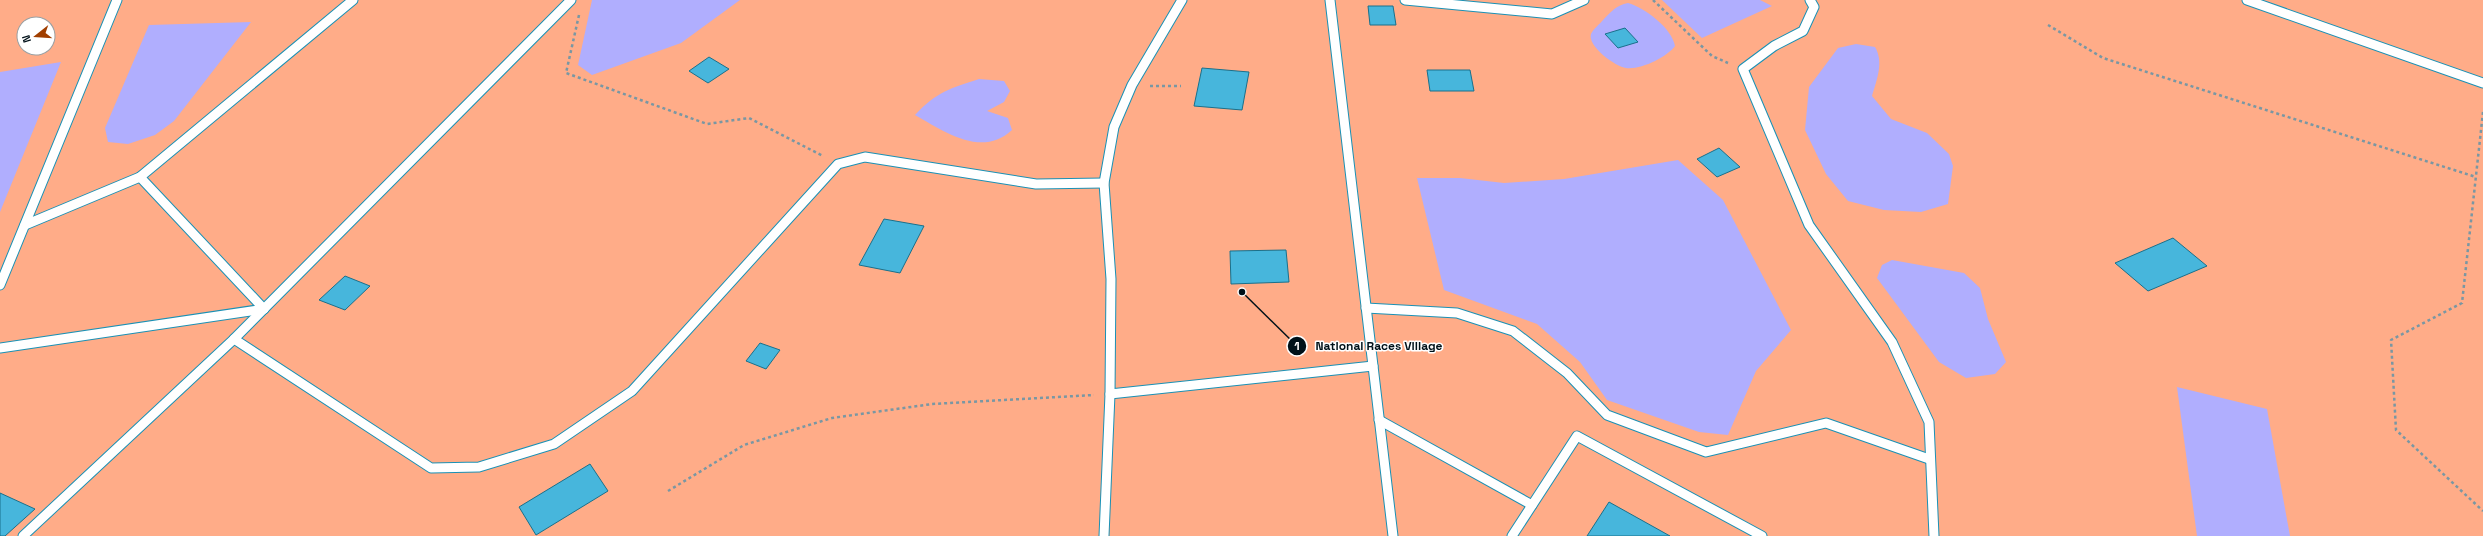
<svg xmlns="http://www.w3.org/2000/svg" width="2483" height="536" font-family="'Space Grotesk',sans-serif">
<rect width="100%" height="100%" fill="#c1e6f5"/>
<!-- green -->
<path fill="#ffac88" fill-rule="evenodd" d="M0 0H2483V536H0ZM24 24H48V48H24Z"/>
<!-- water -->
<g fill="#b0aefe">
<polygon points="592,0 740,0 681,43 592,75 578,65"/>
<polygon points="1662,0 1760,0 1772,6 1702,38"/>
<path d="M1628 3C1645 8 1672 28 1675 46 1667 57 1641 70 1626 68 1616 67 1587 46 1591 34 1593 29 1600 24 1603 20 1611 12 1616 5 1628 3Z"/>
<polygon points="251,22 174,121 155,135 128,144 108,142 105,128 149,25"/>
<path d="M1856 44 1875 47C1884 62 1877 79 1872 96L1891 119 1927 133 1949 154 1953 166 1948 204 1921 212 1884 210 1848 201 1826 174 1805 130 1809 87 1838 48Z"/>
<polygon points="61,62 0,212 0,72"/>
<path d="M979 79 1004 81 1010 91 1004 102 987 111 1008 118 1012 130C982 158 945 132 915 115 936 92 951 88 979 79Z"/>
<polygon points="1678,160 1723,200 1791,330 1756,371 1728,435 1699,432 1607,400 1580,362 1537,324 1444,290 1417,178 1460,178 1504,183 1564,179"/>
<polygon points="1892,260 1964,273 1980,288 1988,319 2006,362 1995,374 1966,378 1939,362 1877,278 1882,265"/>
<polygon points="2177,387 2267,409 2290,536 2197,536"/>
</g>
<!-- building -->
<g fill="#47b6dc" stroke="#1a708b">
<polygon points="1368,6 1393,6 1396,25 1370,25"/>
<polygon points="1625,28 1638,42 1618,48 1605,34"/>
<polygon points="709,57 729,69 708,83 689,71"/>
<polygon points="1202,68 1249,72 1242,110 1194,106"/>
<polygon points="1427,70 1470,70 1474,91 1430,91"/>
<polygon points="1719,148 1740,167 1717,177 1697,159"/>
<polygon points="884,219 924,226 900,273 859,265"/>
<polygon points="2173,238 2207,266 2148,291 2115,263"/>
<polygon points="1286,250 1289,282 1231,284 1230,251"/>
<polygon points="345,276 370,286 345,310 319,300"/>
<polygon points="760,343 780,350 766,369 746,361"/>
<polygon points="590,464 608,491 536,535 519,507"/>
<polygon points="0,493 35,509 5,536 0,536"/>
<polygon points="1609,502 1670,536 1587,536"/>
</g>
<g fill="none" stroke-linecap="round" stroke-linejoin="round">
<!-- lane casing -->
<g stroke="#1a91b5" stroke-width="11">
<g id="lane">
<polyline points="571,0 234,339 431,468 479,467 554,444 632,391 838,164 865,157 1036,184 1104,183"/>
<polyline points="1182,0 1132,85 1114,127 1104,183 1111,279 1110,394 1373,366"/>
<polyline points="1330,0 1393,536"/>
<polyline points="1405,0 1552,14 1584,0"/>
<polyline points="1810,0 1814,7 1803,31 1774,46 1743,69 1809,225 1892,342 1929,422 1934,536"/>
<polyline points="2247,0 2483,83"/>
<polyline points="140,177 264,309"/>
<polyline points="25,225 140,177 353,0"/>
<polyline points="0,285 117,0"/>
<polyline points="1366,308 1457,313 1513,331 1567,373 1607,415 1706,452 1826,423 1929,459"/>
<polyline points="0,348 264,309"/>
<polyline points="1379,420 1532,505"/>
<polyline points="23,536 234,339"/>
<polyline points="1104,536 1110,394"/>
<polyline points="1512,536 1577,436 1762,536"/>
</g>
</g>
<!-- path -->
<g stroke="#7997a3" stroke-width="2.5" stroke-dasharray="3 3" stroke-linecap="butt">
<polyline points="1653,0 1712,56 1728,63"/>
<polyline points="579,15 566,73 707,124 749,118 823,156"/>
<polyline points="2048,25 2103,58 2476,177"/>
<polyline points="1150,86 1181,86"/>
<polyline points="2483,112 2462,303 2391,340 2396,430 2483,511"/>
<polyline points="668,491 744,445 832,418 932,404 1094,395"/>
</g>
<!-- lane -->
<use href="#lane" stroke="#fff" stroke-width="9"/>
</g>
<!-- callouts -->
<path fill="none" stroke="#001119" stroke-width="1.5" d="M1242 292L1297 346"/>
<g fill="#001119" stroke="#fff" stroke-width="1.5">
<circle cx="1242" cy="292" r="4"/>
<circle cx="1297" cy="346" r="10"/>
</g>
<g font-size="12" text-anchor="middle" font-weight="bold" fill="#fff">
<text x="1297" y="350">1</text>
</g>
<g font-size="12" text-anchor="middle" font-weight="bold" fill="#001119" stroke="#fff" stroke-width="3" stroke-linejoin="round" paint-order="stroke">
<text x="1379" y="350">National Races Village</text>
</g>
<!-- north arrow -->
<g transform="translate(36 36) rotate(253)"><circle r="19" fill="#ffffff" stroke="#99a0a3"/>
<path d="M0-3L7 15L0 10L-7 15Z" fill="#a13f00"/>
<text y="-6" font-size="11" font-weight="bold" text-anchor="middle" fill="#001119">N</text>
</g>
</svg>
